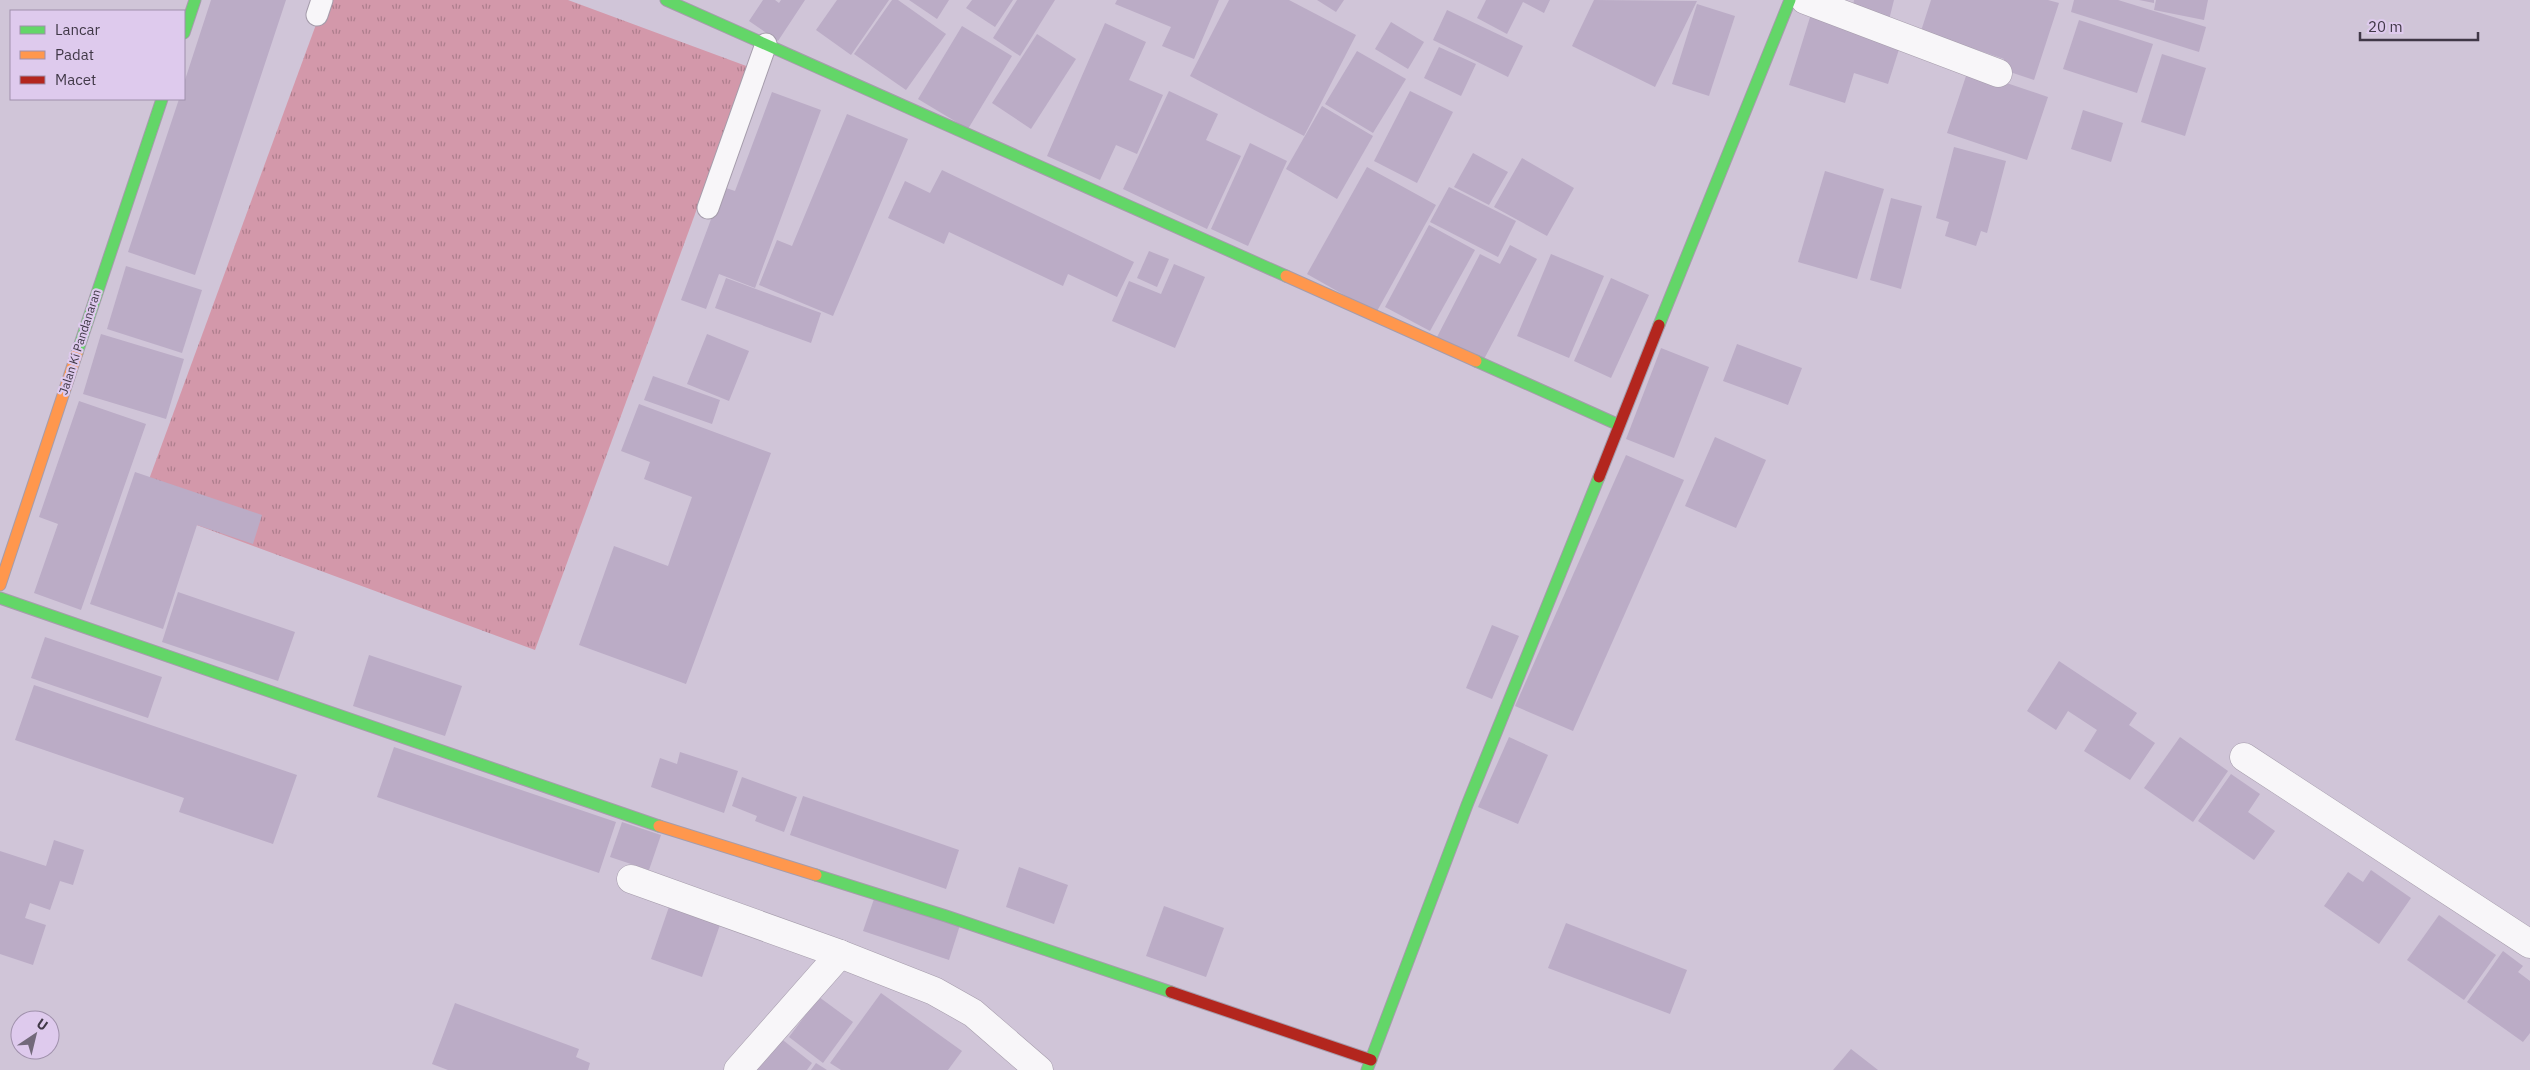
<svg xmlns="http://www.w3.org/2000/svg" width="2530" height="1070" font-family="'IBM Plex Sans',sans-serif">
<defs>
<pattern id="grass-tufts" width="24" height="20" patternUnits="userSpaceOnUse" patternTransform="scale(1.25)"><rect width="24" height="20" fill="#d398aa"/><path d="M3 7l-1-3M5 7V3M7 7l1-3M15 17l-1-3M17 17v-4M19 17l1-3" fill="none" stroke="#ad7d8c"/></pattern>
</defs>
<rect width="100%" height="100%" fill="#d0c5d8"/>
<!-- grass -->
<polygon fill="url(#grass-tufts)" points="325,0 568,0 749,67 535,650 140,504"/>
<!-- building -->
<g fill="#bbacc6">
<polygon points="211,0 286,0 195,275 128,252 179,99 184,99 184,83"/>
<polygon points="763,0 775,0 779,3 781,0 805,0 778,41 749,21"/>
<polygon points="837,0 889,0 851,55 816,30"/>
<polygon points="892,0 898,0 946,34 906,90 854,54"/>
<polygon points="909,0 949,0 937,19"/>
<polygon points="972,0 1013,0 995,27 966,8"/>
<polygon points="1017,0 1055,0 1020,56 993,38"/>
<polygon points="1117,0 1219,0 1194,59 1162,46 1171,27 1115,4"/>
<polygon points="1229,0 1289,0 1356,35 1304,136 1190,76"/>
<polygon points="1317,0 1344,0 1336,12"/>
<polygon points="1486,0 1550,0 1544,13 1523,2 1507,34 1477,18"/>
<polygon points="1594,0 1697,1 1655,87 1572,46"/>
<polygon points="1854,0 1894,0 1888,24 1851,14"/>
<polygon points="1931,0 2048,0 2059,3 2034,80 2001,69 2004,59 1921,31"/>
<polygon points="2074,0 2118,0 2206,27 2199,52 2071,12"/>
<polygon points="2139,0 2154,0 2154,3"/>
<polygon points="2156,0 2208,0 2204,20 2154,10"/>
<polygon points="1697,4 1735,16 1709,96 1672,84"/>
<polygon points="1447,10 1523,46 1508,77 1433,40"/>
<polygon points="1811,14 1901,43 1888,84 1854,73 1845,103 1789,85"/>
<polygon points="2079,20 2153,44 2137,93 2063,69"/>
<polygon points="1391,22 1424,42 1408,69 1375,49"/>
<polygon points="1105,23 1146,42 1129,80 1163,95 1137,154 1116,145 1100,180 1047,156"/>
<polygon points="962,26 1012,56 968,129 918,99"/>
<polygon points="1037,34 1076,59 1031,129 992,103"/>
<polygon points="1439,47 1476,64 1461,96 1424,78"/>
<polygon points="1357,51 1406,79 1373,133 1325,104"/>
<polygon points="2162,54 2206,68 2185,136 2141,122"/>
<polygon points="1968,70 2048,97 2027,160 1947,133"/>
<polygon points="1169,91 1218,114 1206,140 1241,156 1207,229 1123,189"/>
<polygon points="1410,91 1453,112 1417,183 1374,161"/>
<polygon points="772,92 821,110 755,288 719,274 706,309 681,300 723,187 735,191"/>
<polygon points="1322,106 1373,136 1337,199 1286,169"/>
<polygon points="2083,110 2123,123 2111,162 2071,149"/>
<polygon points="847,114 908,139 833,316 759,285 777,240 792,246"/>
<polygon points="1250,143 1287,161 1248,246 1211,229"/>
<polygon points="1954,147 2006,161 1987,233 1981,231 1976,246 1945,236 1949,222 1936,218"/>
<polygon points="1473,153 1508,172 1489,205 1454,187"/>
<polygon points="1522,158 1574,188 1547,236 1494,207"/>
<polygon points="1367,167 1436,205 1376,313 1307,274"/>
<polygon points="942,170 1134,262 1117,297 1068,274 1063,286 949,232 944,244 888,218 905,181 930,193"/>
<polygon points="1825,171 1884,189 1857,279 1798,262"/>
<polygon points="1449,187 1516,221 1498,257 1430,222"/>
<polygon points="1891,198 1922,206 1901,289 1870,280"/>
<polygon points="1429,225 1475,250 1430,331 1385,307"/>
<polygon points="1510,245 1537,259 1483,361 1437,337 1480,254 1500,264"/>
<polygon points="1149,251 1169,259 1157,287 1137,278"/>
<polygon points="1551,254 1604,276 1569,358 1517,336"/>
<polygon points="1174,264 1205,277 1175,348 1112,321 1129,281 1161,294"/>
<polygon points="126,266 202,290 182,353 107,329"/>
<polygon points="726,278 821,313 811,343 715,308"/>
<polygon points="1611,278 1649,295 1611,378 1574,361"/>
<polygon points="101,334 184,359 166,419 83,394"/>
<polygon points="707,334 749,351 729,401 687,384"/>
<polygon points="1737,344 1802,368 1788,405 1723,381"/>
<polygon points="1661,348 1709,367 1674,458 1626,439"/>
<polygon points="653,376 720,400 712,424 644,400"/>
<polygon points="79,401 146,424 81,610 34,593 58,524 39,517"/>
<polygon points="639,404 771,453 686,684 579,645 614,546 668,566 692,497 644,479 650,462 621,451"/>
<polygon points="1715,437 1766,460 1736,528 1685,506"/>
<polygon points="1626,455 1684,480 1573,731 1515,706"/>
<polygon points="135,472 262,515 253,544 197,525 163,629 90,604"/>
<polygon points="178,592 295,632 278,681 162,642"/>
<polygon points="1492,625 1519,636 1492,699 1466,688"/>
<polygon points="45,637 162,677 148,718 31,678"/>
<polygon points="369,655 462,686 445,736 353,706"/>
<polygon points="2059,661 2137,713 2129,725 2155,743 2130,780 2084,751 2097,730 2068,711 2056,730 2027,711"/>
<polygon points="34,685 297,775 273,844 179,812 184,798 15,740"/>
<polygon points="1509,737 1548,755 1518,824 1478,807"/>
<polygon points="2180,737 2228,771 2193,822 2144,788"/>
<polygon points="394,747 616,822 599,873 377,797"/>
<polygon points="680,752 738,771 724,813 651,787 660,758 677,764"/>
<polygon points="2231,774 2260,794 2248,812 2275,831 2254,860 2198,821"/>
<polygon points="742,777 797,797 784,832 755,821 757,816 732,806"/>
<polygon points="803,796 959,850 946,889 790,835"/>
<polygon points="622,822 661,835 649,870 610,857"/>
<polygon points="54,840 84,850 73,885 60,881 50,910 30,903 25,918 46,925 33,965 0,954 0,851 46,866"/>
<polygon points="1019,867 1068,885 1054,924 1006,907"/>
<polygon points="2371,870 2411,898 2379,944 2324,906 2348,872 2363,882"/>
<polygon points="875,896 960,925 949,960 863,931"/>
<polygon points="671,901 722,919 702,977 651,959"/>
<polygon points="1164,906 1224,928 1206,977 1146,956"/>
<polygon points="2439,915 2496,955 2464,1000 2407,960"/>
<polygon points="1566,923 1687,970 1670,1014 1548,968"/>
<polygon points="2503,951 2523,966 2518,972 2530,981 2530,1033 2523,1042 2467,1002"/>
<polygon points="881,993 962,1051 948,1070 841,1070 830,1063"/>
<polygon points="819,997 853,1022 823,1063 789,1037"/>
<polygon points="455,1003 579,1049 576,1057 590,1063 588,1070 448,1070 432,1064"/>
<polygon points="779,1037 812,1063 807,1070 753,1070"/>
<polygon points="1851,1049 1878,1070 1833,1070"/>
<polygon points="816,1063 827,1070 811,1070"/>
</g>
<g fill="none" stroke-linecap="round" stroke-linejoin="round">
<!-- lane casing -->
<g stroke="#a59cab" stroke-width="23">
<g id="lane">
<polyline points="317,15 322,0"/>
<polyline points="708,208 766,44"/>
</g>
</g>
<!-- street casing -->
<g stroke="#a59cab" stroke-width="29">
<g id="street">
<polyline points="1805,0 1998,73"/>
<polyline points="2244,757 2530,944"/>
<polyline points="631,879 840,954 934,991 973,1013 1039,1070"/>
<polyline points="738,1070 840,954"/>
</g>
</g>
<!-- fast casing -->
<g stroke="#a59cab" stroke-width="13">
<g id="fast">
<polyline points="666,0 1286,276"/>
<polyline points="184,33 195,0"/>
<polyline points="1659,325 1790,0"/>
<polyline points="77,353 162,99"/>
<polyline points="1476,361 1619,425"/>
<polyline points="0,598 659,826"/>
<polyline points="816,875 946,916 1171,992"/>
<polyline points="1367,1070 1467,805 1599,477"/>
</g>
</g>
<!-- slow casing -->
<g stroke="#a59cab" stroke-width="13">
<g id="slow">
<polyline points="1286,276 1476,361"/>
<polyline points="0,585 77,353"/>
<polyline points="659,826 816,875"/>
</g>
</g>
<!-- jam casing -->
<g stroke="#a59cab" stroke-width="13">
<g id="jam">
<polyline points="1599,477 1659,325"/>
<polyline points="1171,992 1371,1060"/>
</g>
</g>
<!-- lane -->
<use href="#lane" stroke="#f8f6f9" stroke-width="21"/>
<!-- street -->
<use href="#street" stroke="#f8f6f9" stroke-width="28"/>
<!-- fast -->
<use href="#fast" stroke="#63d668" stroke-width="11"/>
<!-- slow -->
<use href="#slow" stroke="#ff974d" stroke-width="11"/>
<!-- jam -->
<use href="#jam" stroke="#b3261e" stroke-width="11"/>
</g>
<g text-anchor="middle" stroke-width="4.5" stroke-linejoin="round" paint-order="stroke">
<!-- street labels -->
<g font-size="12" fill="#403847" stroke="#decaed">
<text transform="translate(80 342) rotate(-72)" y="4">Jalan Ki Pandanaran</text>
</g>
</g>
<!-- legend -->
<rect x="10" y="10" width="175" height="90" fill="#decaed" stroke="#9f90ab"/>
<rect x="20" y="26" width="25" height="8" fill="#63d668" stroke="#9f90ab"/>
<text x="55" y="35" font-size="15" fill="#403847">Lancar</text>
<rect x="20" y="51" width="25" height="8" fill="#ff974d" stroke="#9f90ab"/>
<text x="55" y="60" font-size="15" fill="#403847">Padat</text>
<rect x="20" y="76" width="25" height="8" fill="#b3261e" stroke="#9f90ab"/>
<text x="55" y="85" font-size="15" fill="#403847">Macet</text>
<!-- north arrow -->
<g transform="translate(35 1035) rotate(35)"><circle r="24" fill="#decaed" stroke="#9f90ab"/>
<path d="M0-4L9 19L0 12L-9 19Z" fill="#72697a"/>
<text y="-8" font-size="14" font-weight="bold" text-anchor="middle" fill="#403847">U</text>
</g>
<!-- scale -->
<path d="M2360 32v8h118v-8" fill="none" stroke="#403847" stroke-width="2.5"/>
<text x="2368" y="32" font-size="15" fill="#403847" stroke="#decaed" stroke-width="4" paint-order="stroke">20 m</text>
</svg>
